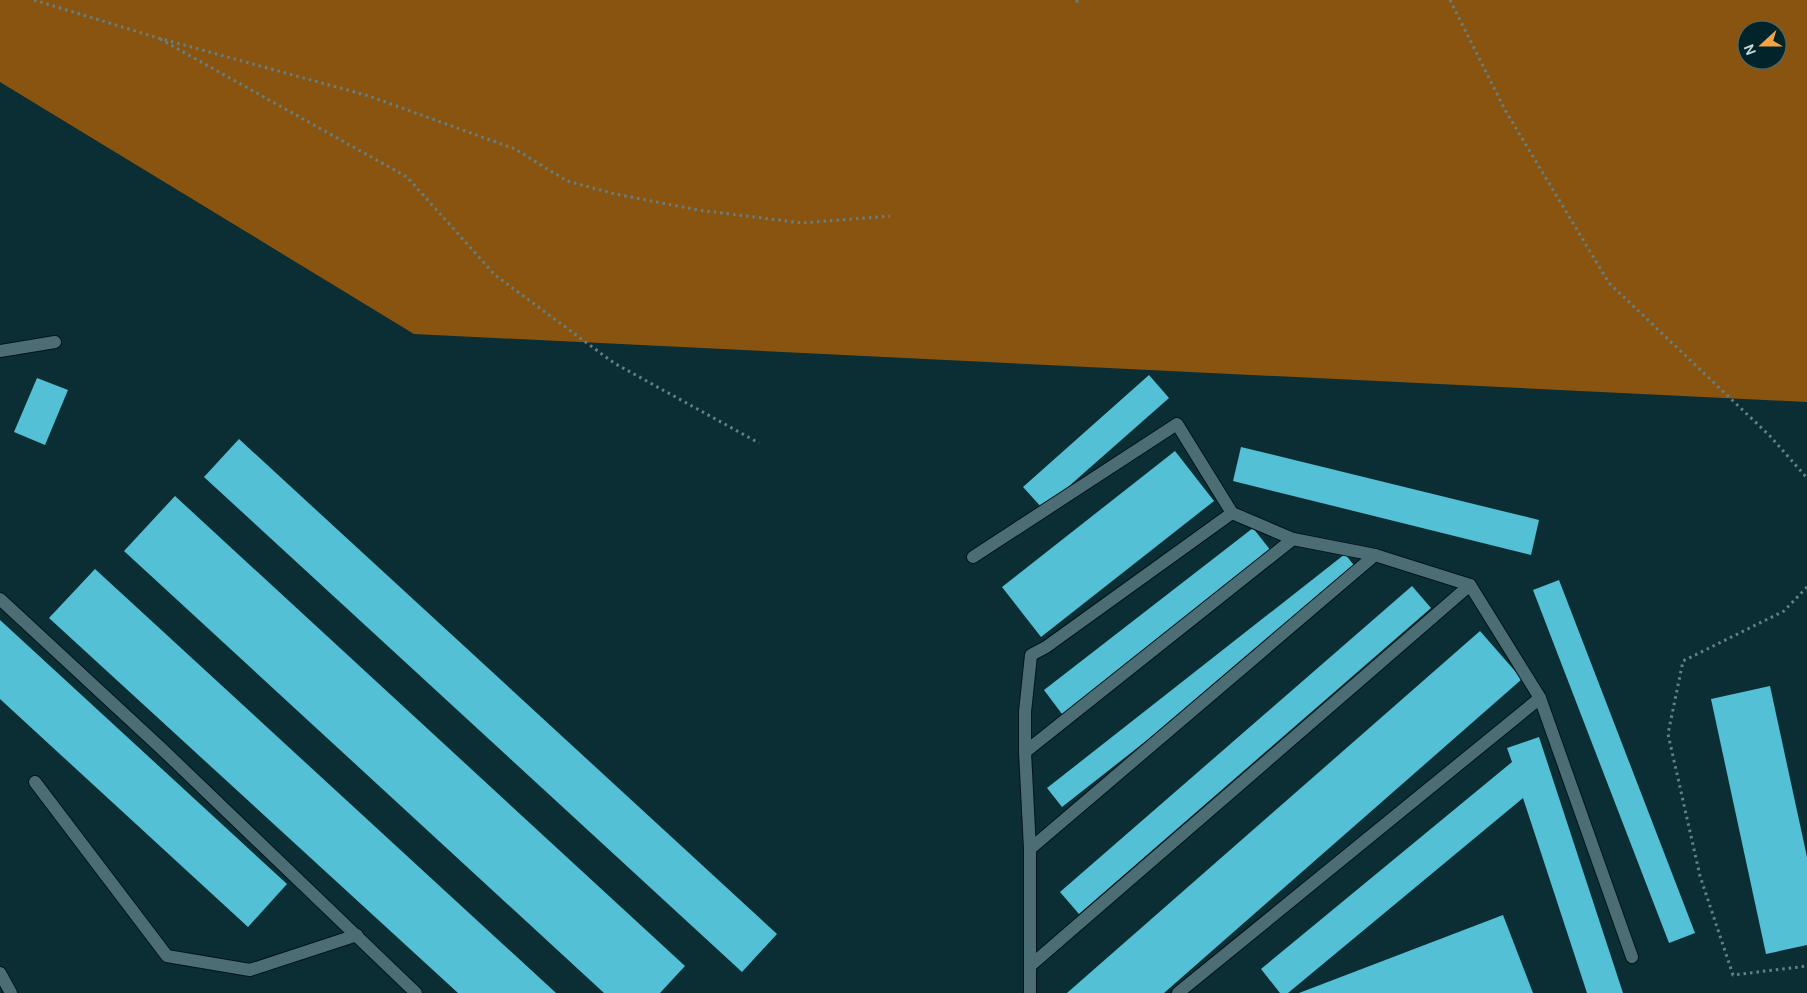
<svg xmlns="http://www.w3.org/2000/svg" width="1807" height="993" font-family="'DM Sans',sans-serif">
<rect width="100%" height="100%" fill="#0b2e34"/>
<!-- forest -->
<path fill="#88540f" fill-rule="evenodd" d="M0 0H1807V402L414 334 0 82ZM1747 30H1777V60H1747Z"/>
<!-- building -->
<g fill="#53c0d5">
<polygon points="1149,375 1169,398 1043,509 1023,487"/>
<polygon points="37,378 68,390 45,445 14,432"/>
<polygon points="239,439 777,934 742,972 204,477"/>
<polygon points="1241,447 1539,520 1531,555 1233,481"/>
<polygon points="1175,451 1214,501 1041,637 1002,587"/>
<polygon points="175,496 685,966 660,993 604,993 124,551"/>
<polygon points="1253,528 1275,556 1065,718 1044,690"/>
<polygon points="1345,554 1360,573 1062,807 1047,788"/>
<polygon points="95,569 556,993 458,993 49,618"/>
<polygon points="1559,580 1695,933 1669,943 1533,590"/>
<polygon points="1412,586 1431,608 1079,914 1060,892"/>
<polygon points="0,620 287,884 248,927 0,699"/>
<polygon points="1480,631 1522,679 1164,993 1067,993"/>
<polygon points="1770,686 1807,857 1807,945 1766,954 1711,699"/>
<polygon points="1539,737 1623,993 1587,993 1523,798 1288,993 1280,993 1261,969 1512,762 1507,748"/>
<polygon points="1503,915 1533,993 1299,993"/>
</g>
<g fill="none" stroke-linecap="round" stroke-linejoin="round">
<!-- minor casing -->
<g stroke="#001519" stroke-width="14">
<g id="minor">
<polyline points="0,351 55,342"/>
<polyline points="973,557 1177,424 1232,513"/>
<polyline points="0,599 163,750 416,993"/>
<polyline points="1025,752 1025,712 1031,655 1046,647 1232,513 1293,539"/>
<polyline points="35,782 167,956 250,970 357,935"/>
<polyline points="1030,849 1025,752 1293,539 1375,555"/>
<polyline points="1030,966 1030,849 1375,555 1470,585"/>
<polyline points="0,973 11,993"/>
<polyline points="1030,993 1030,966 1470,585 1540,698"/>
<polyline points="1178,993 1540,698 1632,957"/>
</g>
</g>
<!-- path -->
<g stroke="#658085" stroke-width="3" stroke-dasharray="2.5 4" stroke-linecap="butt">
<polyline points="34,0 155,37 369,96 515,149 567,181 615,194 698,210 802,223 890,216"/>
<polyline points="1077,0 1077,5"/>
<polyline points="1450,0 1505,110 1609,283 1770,436 1807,478"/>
<polyline points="160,39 407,177 495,275 614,363 759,443"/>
<polyline points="1807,587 1784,611 1683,661 1668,734 1700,876 1733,975 1807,966"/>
</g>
<!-- minor -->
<use href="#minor" stroke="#4c6d74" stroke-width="12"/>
</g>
<!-- north arrow -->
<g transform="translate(1762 45) rotate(249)"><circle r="24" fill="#01242a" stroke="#4f6c71"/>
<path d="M0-4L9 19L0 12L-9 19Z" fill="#f4a345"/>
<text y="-8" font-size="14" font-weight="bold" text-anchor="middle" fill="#c5d7db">N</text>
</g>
</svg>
